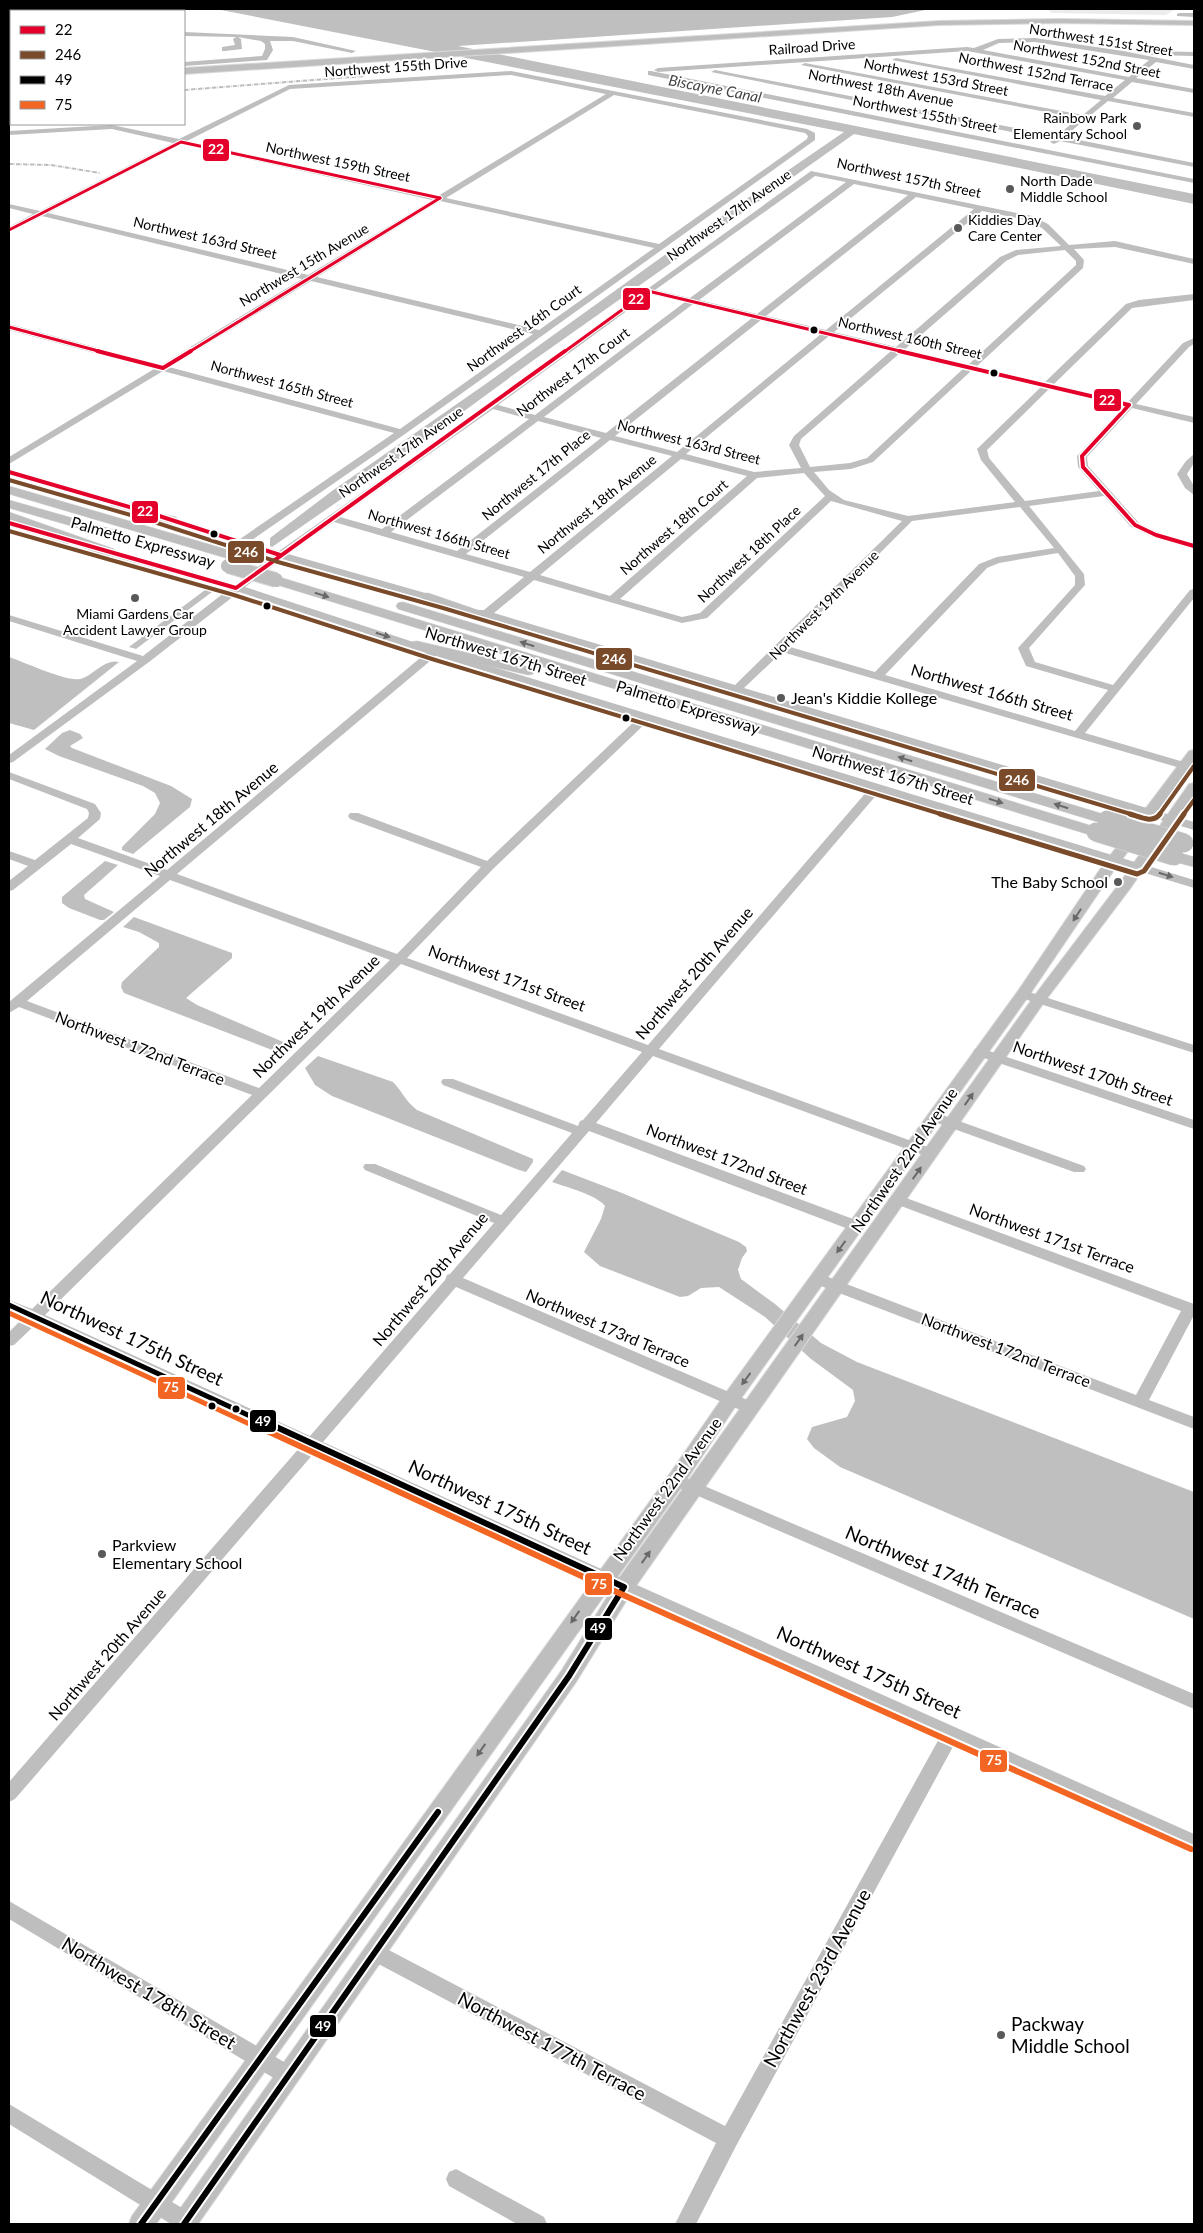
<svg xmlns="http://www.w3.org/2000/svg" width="1203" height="2233" font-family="Lato,sans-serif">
<rect width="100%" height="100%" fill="#fff"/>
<!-- green -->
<polygon fill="#ececec" points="1048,9 1175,9 1166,15 1051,13"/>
<!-- water -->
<g fill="#bfbfbf">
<polygon points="216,9 930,9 892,17 458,46 1194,194 1194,204 854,134 531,362 389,466 272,547 270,546 270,538 332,491 487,383 659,259 844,132"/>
<polygon points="213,587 216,589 136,649 129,647 205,590"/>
<path d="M9 657C24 662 67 682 80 679 93 676 105 658 119 662L34 730 9 723Z"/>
<polygon points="70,730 80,734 83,738 70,746 72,748 171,786 192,799 190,807 133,854 122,850 122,847 155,814 160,803 155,793 143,786 59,756 45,749 62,733"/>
<polygon points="105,861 118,865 84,895 85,899 114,912 104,920 100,920 69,908 62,903 62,897"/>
<polygon points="134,917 232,953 232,958 186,998 197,1005 295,1047 285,1055 124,993 121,987 122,982 159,947 159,943 139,932 123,927"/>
<path d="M318 1056 393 1082C402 1091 406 1102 417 1110L533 1159V1162L526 1172 519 1170 332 1096 315 1085 305 1068Z"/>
<path d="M562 1170 622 1193 739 1242 746 1247 747 1251 742 1258 738 1270 741 1279 775 1304 821 1343 857 1362 1194 1492V1619L840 1467 814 1448 807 1439 812 1427 847 1417 855 1401 853 1390 811 1359 765 1317 719 1287 701 1288 688 1296 680 1297 600 1266 584 1252 601 1219 605 1206C597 1195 566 1187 552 1182Z"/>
</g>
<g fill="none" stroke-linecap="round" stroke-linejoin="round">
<!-- major casing -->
<g stroke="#dbdbdb" stroke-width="2">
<g id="major">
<polygon points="1059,19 1194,21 1194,25 1059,23 939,25 184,74 184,68 939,21"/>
<rect x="9" y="85" width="2" height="6"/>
<polygon points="1194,750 1194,763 1114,870 1028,997 737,1404 683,1485 156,2224 129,2224 132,2216 340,1931 669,1475 725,1394 1018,991 1103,865 1189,751"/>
<polygon points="1194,783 1194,797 1129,890 1045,1001 631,1593 576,1682 198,2224 172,2224 175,2216 562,1670 617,1581 1035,995 1119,884 1189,784"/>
</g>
</g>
<!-- highway casing -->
<g stroke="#dbdbdb" stroke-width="1">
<g id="highway">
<polygon points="9,486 246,555 248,558 246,561 236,561 9,494"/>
<polygon points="9,500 118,531 120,534 113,538 9,508"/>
<polygon points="116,504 176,517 178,520 171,524 111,511 109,508 111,505"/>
<polygon points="9,512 114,549 116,552 109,556 104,555 9,521"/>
<polygon points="276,576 1102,829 1104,832 1102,835 1090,835 271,583 269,580"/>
<polygon points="428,593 495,616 497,619 495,622 485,622 423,600 421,597 423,594"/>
<polygon points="403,602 1113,817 1115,820 1113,823 1101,823 398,609 396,606 398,603"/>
<polygon points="417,641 533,668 535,671 533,674 528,675 412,648 410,645 412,642"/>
<polygon points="1174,851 1194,857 1194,867 1168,860 1166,856 1168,852"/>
</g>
</g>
<!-- minor -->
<g fill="#bebebe" fill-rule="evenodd">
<polygon points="1179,13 1194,13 1194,17 1177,16 1177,14"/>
<polygon points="184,32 293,37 356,51 352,53 293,41 270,41 273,50 267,60 184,66 184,62 262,56 265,49 265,44 261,41 238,37 241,39 242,49 225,51 222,51 222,47 235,45 233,39 236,37 184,36"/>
<path d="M1035 38 1123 51 1194 65V69L1156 62 1136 78 1194 89V93L1132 82 1113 98 1194 113V117L1108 101 1064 137 1194 163V167L1060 141 1054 144 1050 142 1052 140 711 72 715 70 1057 136 1078 118 801 65 805 63 1083 115 1101 100 892 60 896 58 1105 96 1125 80 967 51 658 72 654 70 658 68 967 47 974 48 998 39ZM1035 42 1149 60 1129 77 983 50 999 43Z"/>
<polygon points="1154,51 1194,52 1194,56 1151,55 1150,53"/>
<path d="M511 71 807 129 815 133V140L405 434 249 542 279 551 488 404 811 171 1032 216 1048 224 1069 245 1115 241 1194 259V264L1115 247 1074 249 1084 260 1083 268 977 366 1045 382 1126 304 1139 300 1194 294V300L1132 308 1054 384 1128 402 1183 343 1194 338V344L1189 347 1136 404 1194 417V423L1132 408 1087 457 1088 466 1139 523 1160 533 1194 543V549L1152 537 1131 527 1104 496 1029 506 1084 574 1085 585 1029 648 1035 662 1113 685 1190 590 1194 589V598L1085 733 1194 765V772L782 652 744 688 1194 822V830L475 614V610H484L524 577 334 522 288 554 443 598V602H435L282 559 245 587 438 650 1194 880V888L879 792 659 1049 936 1150 938 1153 936 1156H926L653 1056 596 1123 861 1222 863 1226 861 1230H851L589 1131 463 1278 757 1404 759 1408 757 1412 751 1414 745 1412 456 1287 323 1442 610 1573 1194 1834V1850L955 1743 736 2146 696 2224H675L716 2143 369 1959 367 1953 369 1947 376 1944 383 1947 725 2126 940 1737 598 1583 315 1452 15 1799 9 1802V1782L301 1446 36 1324 14 1345 9 1346V1332L23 1318 9 1311V1300L32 1309 252 1095 19 1007 9 1013V1002L160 876 71 844 13 890 9 891V881L28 866 9 859V851L35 860 88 818 89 813 87 809 9 779V772L95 804 101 813 100 819 78 838 167 870 426 653 239 592 149 662 13 762 9 763V755L137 661 9 621V615L143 656 229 589 92 551V547H100L235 585 272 556 146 515 9 475V469L154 511 240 539 394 433 163 371 9 464V457L154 369 9 330V324L161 365 302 279 42 216 9 232V227L33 214 9 208V204L40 211 173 143 112 129 9 135V131L112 125 179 139 289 85ZM511 75 606 94 438 196 187 141 290 89ZM614 95 805 133 808 136 807 139 659 244 446 198ZM181 144 432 200 308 275 48 213ZM815 176 846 182 690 298 655 290ZM854 184 908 195 757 314 699 300ZM916 197 974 209 826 330 766 316ZM440 201 654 248 539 330 317 277ZM982 211 1026 220 1042 228 1061 246 1016 250 1000 257 896 347 834 332ZM1065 250 1076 261V265L969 364 905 349 1006 261 1018 255ZM311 281 533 334 400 429 169 367ZM650 294 685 302 535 415 498 405ZM693 304 752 318 606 433 544 417ZM761 320 821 334 677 452 615 436ZM829 336 891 351 794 436 789 445 801 468 754 472 686 454ZM900 353 964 368 867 458 850 463 810 467 799 445 801 439ZM972 370 1041 387 977 449 981 460 1015 502 908 516 844 500 829 490 814 472 851 469 873 462ZM1049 389 1124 406 1077 456 1078 467 1099 491 1025 501 989 458 987 450ZM493 409 529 419 382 529 340 517ZM538 421 601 438 457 551 391 532ZM610 440 672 456 530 572 466 554ZM681 459 747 476 610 596 540 575ZM804 473 825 496 700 613 682 617 620 599 757 478ZM831 501 902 521 735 685 494 613 534 580 682 623 707 618ZM1020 507 1054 548 997 557 979 564 875 672 787 646 912 521ZM1058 553 1075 576V585L1018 648 1026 666 1108 690 1075 731 885 675 987 568 999 563ZM436 656 638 718 487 861 358 813H350L348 816 350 819 481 867 397 954 177 874ZM648 721 869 789 648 1045 407 958 493 869ZM170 880 390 960 259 1088 27 1001ZM401 964 642 1052 583 1120 580 1121 578 1126 453 1079H443L441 1082 443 1085 572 1133 501 1215 375 1164H365L363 1167 365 1170 494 1223 450 1274 447 1275 445 1280 310 1436 45 1315Z"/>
<polygon points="651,71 1194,179 1194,183 648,75 648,71"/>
<polygon points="1194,454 1194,463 1187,474 1194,486 1194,495 1185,488 1177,474 1186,461"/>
<polygon points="9,520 72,539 73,541 68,544 9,526"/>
<polygon points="1023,990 1194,1045 1194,1053 1018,997 1017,994 1018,991"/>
<polygon points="980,1048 1194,1120 1194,1129 975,1055 973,1052 975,1049"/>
<polygon points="934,1112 1084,1166 1086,1169 1084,1172 1074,1172 929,1120 927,1117"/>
<polygon points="898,1195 1194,1304 1194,1315 1149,1400 1194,1417 1194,1429 813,1283 811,1279 813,1275 823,1275 1136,1395 1181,1311 893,1203 891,1200 893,1197"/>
<polygon points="676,1474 1194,1694 1194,1709 670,1484 668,1480 670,1476"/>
<polygon points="9,1901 296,2069 299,2076 296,2083 289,2085 282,2083 9,1919"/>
<polygon points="9,2104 197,2217 200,2224 171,2224 9,2124"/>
<polygon points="456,2169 544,2217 547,2224 517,2224 449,2186 446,2179 449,2172"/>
</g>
<!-- major -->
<use href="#major" fill="#bebebe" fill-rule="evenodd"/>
<!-- highway -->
<use href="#highway" fill="#bebebe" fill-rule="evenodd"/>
<!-- rail -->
<g stroke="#bebebe" stroke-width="2" stroke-dasharray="4.5 1 0.5 1" stroke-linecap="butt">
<polyline points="184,90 365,76"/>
<polyline points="9,102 11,101"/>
<polyline points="9,164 51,165 100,173"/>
</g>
<!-- highway-bridge-far1 casing -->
<g stroke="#dbdbdb" stroke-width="16" stroke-linecap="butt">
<polyline id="highway-bridge-far1" points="228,566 276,580"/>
</g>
<!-- highway-bridge casing -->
<g stroke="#dbdbdb" stroke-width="20" stroke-linecap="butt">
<g id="highway-bridge">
<polyline points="1107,820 1184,843"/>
<polyline points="1096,832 1174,856"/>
</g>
</g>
<!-- highway-bridge-far1 -->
<use href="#highway-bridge-far1" stroke="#bebebe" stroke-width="14"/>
<!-- highway-bridge -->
<use href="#highway-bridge" stroke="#bebebe" stroke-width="19"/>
<!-- bus-1-far1 casing -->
<g stroke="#fff" stroke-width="5">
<g id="bus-1-far1">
<polyline points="9,230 181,142 440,198"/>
<polyline points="9,327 102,352"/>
<polyline points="189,352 440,198"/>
<polyline points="564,352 648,291 904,352"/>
</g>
</g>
<!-- bus-1 casing -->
<g stroke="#fff" stroke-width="7">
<g id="bus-1">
<polyline points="97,351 163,368 191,351"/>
<polyline points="899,351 1129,405 1082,456 1083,467 1135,525 1156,535 1194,546"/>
<polyline points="9,472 150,513 280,555"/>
<polyline points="9,523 236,588 565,351"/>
</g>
</g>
<!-- bus-2-far1 casing -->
<g stroke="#fff" stroke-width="7">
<g id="bus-2-far1">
<polyline points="9,480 148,520 278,562 443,608 1134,815"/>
<polyline points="9,531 234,595 432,659 944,815"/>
<polyline points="1159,815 1194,766"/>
<polyline points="1183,815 1194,800"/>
</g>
</g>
<!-- bus-2 casing -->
<g stroke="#fff" stroke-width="9">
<g id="bus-2">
<polyline points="940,814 1137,874 1144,871 1184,814"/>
<path d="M1130 814C1140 817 1153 824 1160 814"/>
</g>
</g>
<!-- bus-3-far1 casing -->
<g stroke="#fff" stroke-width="9">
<polyline id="bus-3-far1" points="9,1305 274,1427"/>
</g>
<!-- bus-3 casing -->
<g stroke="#fff" stroke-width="10">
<g id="bus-3">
<polyline points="141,2224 438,1812"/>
<polyline points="184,2224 569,1676 624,1587 272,1425"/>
</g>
</g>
<!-- bus-4-far1 casing -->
<g stroke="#fff" stroke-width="9">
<polyline id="bus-4-far1" points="9,1313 256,1427"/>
</g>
<!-- bus-4 casing -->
<g stroke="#fff" stroke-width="10">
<polyline id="bus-4" points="254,1425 601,1585 1191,1849"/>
</g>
<!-- bus-1-far1 -->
<use href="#bus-1-far1" stroke="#e4002b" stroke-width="3"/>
<!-- bus-1 -->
<use href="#bus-1" stroke="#e4002b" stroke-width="4"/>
<!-- bus-2-far1 -->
<use href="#bus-2-far1" stroke="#7a4b2a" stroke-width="4"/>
<!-- bus-2 -->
<use href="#bus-2" stroke="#7a4b2a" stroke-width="5"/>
<!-- bus-3-far1 -->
<use href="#bus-3-far1" stroke="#000" stroke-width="5"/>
<!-- bus-3 -->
<use href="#bus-3" stroke="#000" stroke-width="6"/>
<!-- bus-4-far1 -->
<use href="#bus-4-far1" stroke="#f26522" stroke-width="5"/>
<!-- bus-4 -->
<use href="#bus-4" stroke="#f26522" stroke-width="6"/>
</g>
<!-- one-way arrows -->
<defs><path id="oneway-solid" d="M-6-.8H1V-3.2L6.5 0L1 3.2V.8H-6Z" transform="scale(1.25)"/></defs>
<g fill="#686868">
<use href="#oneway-solid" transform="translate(322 595) rotate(17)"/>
<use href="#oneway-solid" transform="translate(383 635) rotate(17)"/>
<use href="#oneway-solid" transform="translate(527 644) rotate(-163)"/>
<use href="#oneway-solid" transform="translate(905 759) rotate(-163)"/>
<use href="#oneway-solid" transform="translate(996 801) rotate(17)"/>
<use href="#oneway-solid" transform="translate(1061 806) rotate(-163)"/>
<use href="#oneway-solid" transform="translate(1166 875) rotate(17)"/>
<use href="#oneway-solid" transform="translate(1077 915) rotate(123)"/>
<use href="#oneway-solid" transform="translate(969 1099) rotate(-55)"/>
<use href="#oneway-solid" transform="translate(917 1173) rotate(-55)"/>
<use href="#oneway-solid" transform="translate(841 1247) rotate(126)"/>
<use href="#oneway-solid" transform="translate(799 1340) rotate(-55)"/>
<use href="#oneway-solid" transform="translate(746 1379) rotate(126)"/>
<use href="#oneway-solid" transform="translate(646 1557) rotate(-55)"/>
<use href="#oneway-solid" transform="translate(575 1617) rotate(125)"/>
<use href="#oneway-solid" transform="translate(481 1750) rotate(125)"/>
</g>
<!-- markers -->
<g fill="#595959" stroke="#fff" stroke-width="2">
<circle cx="1137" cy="126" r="5"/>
<circle cx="1010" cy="189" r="5"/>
<circle cx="958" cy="228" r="5"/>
<circle cx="135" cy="598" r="5"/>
<circle cx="781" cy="698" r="5"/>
<circle cx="1118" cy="882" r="5"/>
<circle cx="102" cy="1554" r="5"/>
<circle cx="1001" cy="2035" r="5"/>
</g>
<g fill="#000" stroke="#fff" stroke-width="2">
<circle cx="814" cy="330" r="4.5"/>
<circle cx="994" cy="373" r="4.5"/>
<circle cx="214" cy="534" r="4.5"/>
<circle cx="267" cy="606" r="4.5"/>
<circle cx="626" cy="718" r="4.5"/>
<circle cx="212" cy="1406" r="4.5"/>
<circle cx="236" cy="1409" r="4.5"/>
</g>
<g text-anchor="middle" stroke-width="4" stroke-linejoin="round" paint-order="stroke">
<!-- far-street labels -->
<g font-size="14" fill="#000" stroke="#fff">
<text transform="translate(1101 40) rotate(9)" y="5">Northwest 151st Street</text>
<text transform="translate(812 47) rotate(-4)" y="5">Railroad Drive</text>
<text transform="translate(1087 59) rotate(11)" y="5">Northwest 152nd Street</text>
<text transform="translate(396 67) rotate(-4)" y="5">Northwest 155th Drive</text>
<text transform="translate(1036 72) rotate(11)" y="5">Northwest 152nd Terrace</text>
<text transform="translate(936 77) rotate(11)" y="5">Northwest 153rd Street</text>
<text transform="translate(881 88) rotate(11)" y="5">Northwest 18th Avenue</text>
<text transform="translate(925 114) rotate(11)" y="5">Northwest 155th Street</text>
<text transform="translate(338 162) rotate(12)" y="5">Northwest 159th Street</text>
<text transform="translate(909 178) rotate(12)" y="5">Northwest 157th Street</text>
<text transform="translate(729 215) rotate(-35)" y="5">Northwest 17th Avenue</text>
<text transform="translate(205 238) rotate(13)" y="5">Northwest 163rd Street</text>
<text transform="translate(304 265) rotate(-31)" y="5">Northwest 15th Avenue</text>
<text transform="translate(524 328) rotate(-36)" y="5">Northwest 16th Court</text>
<text transform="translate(910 338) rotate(13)" y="5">Northwest 160th Street</text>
<text transform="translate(573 372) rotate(-37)" y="5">Northwest 17th Court</text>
<text transform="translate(282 384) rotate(15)" y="5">Northwest 165th Street</text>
<text transform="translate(689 442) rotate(14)" y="5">Northwest 163rd Street</text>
<text transform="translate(401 452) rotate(-35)" y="5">Northwest 17th Avenue</text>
<text transform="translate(536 475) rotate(-39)" y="5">Northwest 17th Place</text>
<text transform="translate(597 504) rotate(-39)" y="5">Northwest 18th Avenue</text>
<text transform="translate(674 527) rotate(-41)" y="5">Northwest 18th Court</text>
<text transform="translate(439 534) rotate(16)" y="5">Northwest 166th Street</text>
<text transform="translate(749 554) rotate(-43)" y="5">Northwest 18th Place</text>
<text transform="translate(824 605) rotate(-45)" y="5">Northwest 19th Avenue</text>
</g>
<!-- far-poi labels -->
<g font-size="14" fill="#000" stroke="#fff" text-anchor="start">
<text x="1127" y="123" text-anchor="end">Rainbow Park<tspan x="1127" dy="16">Elementary School</tspan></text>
<text x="1020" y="186">North Dade<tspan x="1020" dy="16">Middle School</tspan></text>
<text x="968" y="225">Kiddies Day<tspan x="968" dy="16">Care Center</tspan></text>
<text x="135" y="619" text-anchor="middle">Miami Gardens Car<tspan x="135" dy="16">Accident Lawyer Group</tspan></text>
</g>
<!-- far-water labels -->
<g font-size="15" font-style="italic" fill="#444" stroke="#fff">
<text transform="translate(715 89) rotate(11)" y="5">Biscayne Canal</text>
</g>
<!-- street labels -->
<g font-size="16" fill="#000" stroke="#fff">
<text transform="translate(143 542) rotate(16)" y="6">Palmetto Expressway</text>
<text transform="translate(506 656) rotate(17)" y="6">Northwest 167th Street</text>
<text transform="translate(992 692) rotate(16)" y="6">Northwest 166th Street</text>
<text transform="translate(688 707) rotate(17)" y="6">Palmetto Expressway</text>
<text transform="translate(893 775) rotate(17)" y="6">Northwest 167th Street</text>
<text transform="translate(211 819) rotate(-40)" y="6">Northwest 18th Avenue</text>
<text transform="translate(694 973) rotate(-49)" y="6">Northwest 20th Avenue</text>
<text transform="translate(507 978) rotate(20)" y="6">Northwest 171st Street</text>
<text transform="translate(316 1016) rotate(-44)" y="6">Northwest 19th Avenue</text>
<text transform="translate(140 1048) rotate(21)" y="6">Northwest 172nd Terrace</text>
<text transform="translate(1093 1073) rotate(19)" y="6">Northwest 170th Street</text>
<text transform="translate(727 1159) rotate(21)" y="6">Northwest 172nd Street</text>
<text transform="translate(904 1160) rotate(-55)" y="6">Northwest 22nd Avenue</text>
<text transform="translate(1052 1238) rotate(20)" y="6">Northwest 171st Terrace</text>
<text transform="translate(430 1279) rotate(-50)" y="6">Northwest 20th Avenue</text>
<text transform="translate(608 1328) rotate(23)" y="6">Northwest 173rd Terrace</text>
<text transform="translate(1006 1350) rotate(21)" y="6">Northwest 172nd Terrace</text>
<text transform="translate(667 1489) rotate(-54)" y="6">Northwest 22nd Avenue</text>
<text transform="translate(107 1654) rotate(-49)" y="6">Northwest 20th Avenue</text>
</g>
<!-- poi labels -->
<g font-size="16" fill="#000" stroke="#fff" text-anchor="start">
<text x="791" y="704">Jean's Kiddie Kollege</text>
<text x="1108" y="888" text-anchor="end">The Baby School</text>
<text x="112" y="1551">Parkview<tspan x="112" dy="18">Elementary School</tspan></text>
</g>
<!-- near-street labels -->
<g font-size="19" fill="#000" stroke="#fff">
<text transform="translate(132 1338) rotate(25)" y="7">Northwest 175th Street</text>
<text transform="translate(500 1507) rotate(25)" y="7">Northwest 175th Street</text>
<text transform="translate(943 1572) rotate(23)" y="7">Northwest 174th Terrace</text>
<text transform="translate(869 1672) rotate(24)" y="7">Northwest 175th Street</text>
<text transform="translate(817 1978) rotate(-61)" y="7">Northwest 23rd Avenue</text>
<text transform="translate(149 1993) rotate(31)" y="7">Northwest 178th Street</text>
<text transform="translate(552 2046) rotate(28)" y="7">Northwest 177th Terrace</text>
</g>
<!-- near-poi labels -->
<g font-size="19" fill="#000" stroke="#fff" text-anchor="start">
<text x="1011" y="2031">Packway<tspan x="1011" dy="22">Middle School</tspan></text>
</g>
</g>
<g stroke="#fff" stroke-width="2">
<rect x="202" y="138" width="28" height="24" rx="5" fill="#e4002b"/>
<rect x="622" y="287" width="29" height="24" rx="5" fill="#e4002b"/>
<rect x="1093" y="388" width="29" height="24" rx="5" fill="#e4002b"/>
<rect x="131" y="500" width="28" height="24" rx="5" fill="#e4002b"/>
<rect x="227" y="540" width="38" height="24" rx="5" fill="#7a4b2a"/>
<rect x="595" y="647" width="38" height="24" rx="5" fill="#7a4b2a"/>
<rect x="998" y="768" width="38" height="24" rx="5" fill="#7a4b2a"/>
<rect x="157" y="1376" width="29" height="24" rx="5" fill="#f26522"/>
<rect x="249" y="1409" width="28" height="24" rx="5" fill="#000"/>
<rect x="584" y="1572" width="29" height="24" rx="5" fill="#f26522"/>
<rect x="584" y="1617" width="29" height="24" rx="5" fill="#000"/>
<rect x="979" y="1749" width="29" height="24" rx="5" fill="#f26522"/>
<rect x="309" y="2014" width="28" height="24" rx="5" fill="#000"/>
</g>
<g font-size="14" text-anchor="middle" font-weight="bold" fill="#fff">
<text x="216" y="154">22</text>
<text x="636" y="304">22</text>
<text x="1107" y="405">22</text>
<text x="145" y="516">22</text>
<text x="246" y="557">246</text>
<text x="614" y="664">246</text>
<text x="1017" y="785">246</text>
<text x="171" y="1392">75</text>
<text x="263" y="1426">49</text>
<text x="599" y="1589">75</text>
<text x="598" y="1633">49</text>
<text x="994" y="1765">75</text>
<text x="323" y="2031">49</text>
</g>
<!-- border -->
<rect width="1203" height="2233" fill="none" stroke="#000000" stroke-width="20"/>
<!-- legend -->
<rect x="10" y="10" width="175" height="115" fill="#ffffff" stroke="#999999"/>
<rect x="20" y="26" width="25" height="8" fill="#e4002b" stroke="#999999"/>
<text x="55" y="35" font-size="15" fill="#000000">22</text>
<rect x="20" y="51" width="25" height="8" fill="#7a4b2a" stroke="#999999"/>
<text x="55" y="60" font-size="15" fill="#000000">246</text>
<rect x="20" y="76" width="25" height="8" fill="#000000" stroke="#999999"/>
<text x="55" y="85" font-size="15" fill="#000000">49</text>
<rect x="20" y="101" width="25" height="8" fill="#f26522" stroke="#999999"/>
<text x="55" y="110" font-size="15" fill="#000000">75</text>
</svg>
